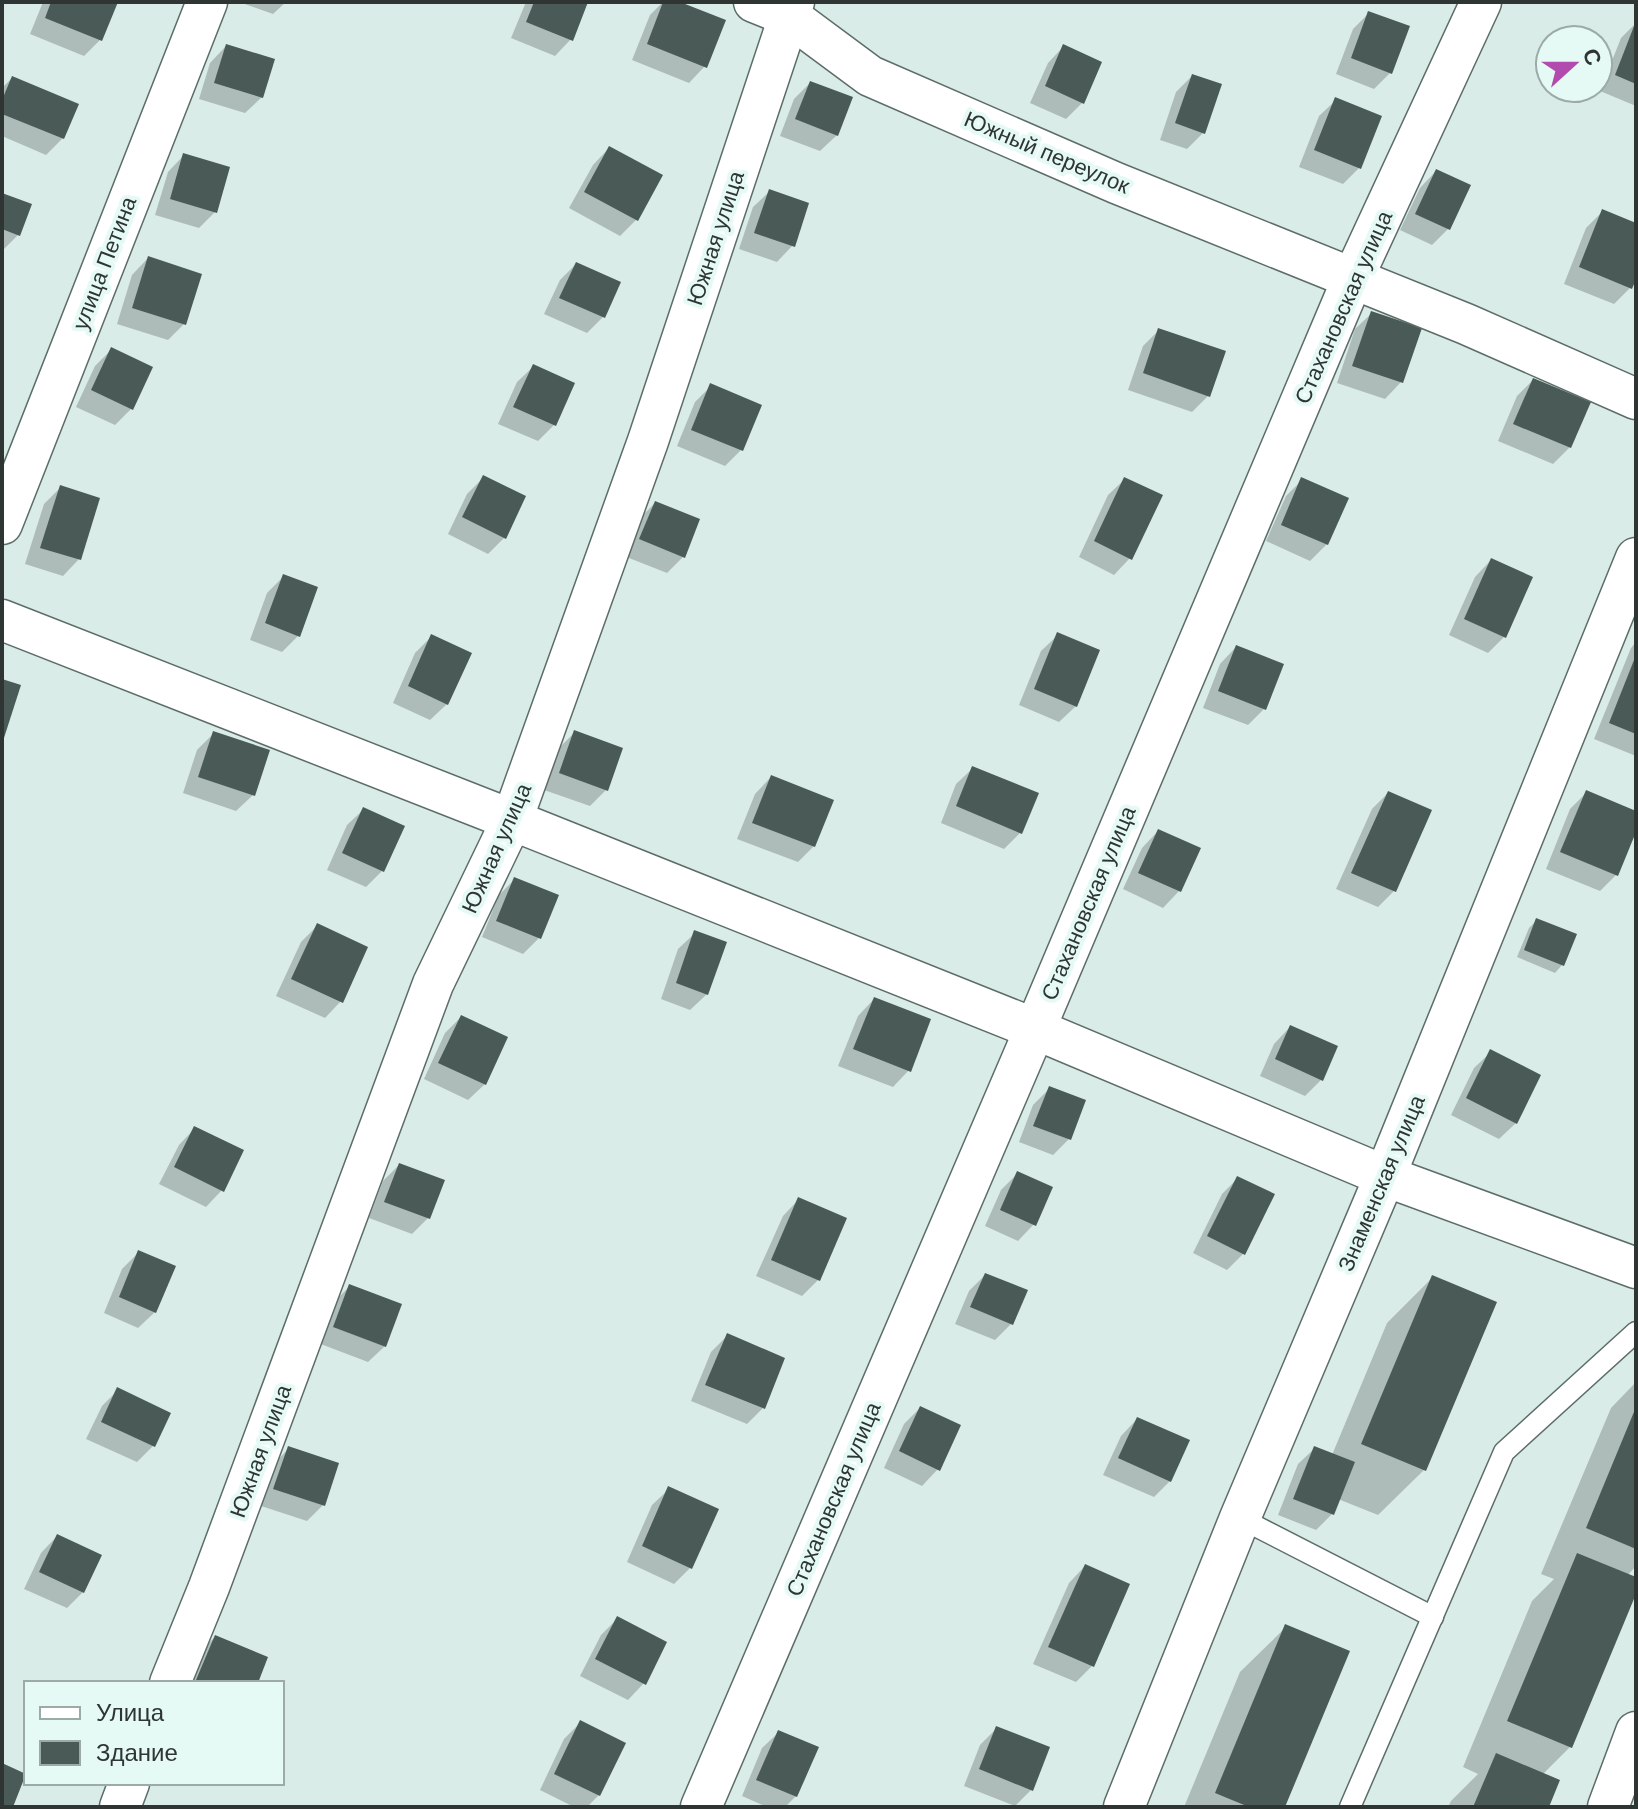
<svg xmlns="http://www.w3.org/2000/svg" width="1638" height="1809" font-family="'DM Sans',sans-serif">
<rect width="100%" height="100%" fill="#d9ece7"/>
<!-- shadow -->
<g fill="#0003">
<polygon points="43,2 115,2 100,40 84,56 30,34"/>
<polygon points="239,2 286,2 273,14"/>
<polygon points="526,2 586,2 571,39 555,56 511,38"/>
<polygon points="663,2 675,2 705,66 689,83 632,60 650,15"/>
<polygon points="1369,13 1391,72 1374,89 1336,74 1353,29"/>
<polygon points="1636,23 1636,106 1600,91 1621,38"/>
<polygon points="226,46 262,97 245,113 199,99 210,63"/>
<polygon points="1064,46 1083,102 1066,119 1030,103 1048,63"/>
<polygon points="1192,76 1203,133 1187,149 1160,140 1176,92"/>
<polygon points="12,78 63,138 46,155 2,136 2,88"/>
<polygon points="810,83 837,135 820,151 780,136 794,99"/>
<polygon points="1336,100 1359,168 1343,184 1299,167 1319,116"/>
<polygon points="609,148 660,176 636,220 620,236 569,208 593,165"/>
<polygon points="184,155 215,212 199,228 155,215 168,172"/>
<polygon points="1436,171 1468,186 1448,229 1432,245 1400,230 1420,188"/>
<polygon points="770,191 793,245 777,262 739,249 753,207"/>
<polygon points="2,195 18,235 2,251"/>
<polygon points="1603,211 1636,225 1636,273 1630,288 1614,304 1564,284 1586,228"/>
<polygon points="148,258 184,324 168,340 117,324 132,275"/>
<polygon points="576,264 619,283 603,317 587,333 544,314 560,280"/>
<polygon points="1372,313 1401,382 1385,399 1337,383 1355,329"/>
<polygon points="1159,330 1208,396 1192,412 1128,390 1143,346"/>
<polygon points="111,350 131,409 115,425 76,407 95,366"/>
<polygon points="534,366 554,425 538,441 498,424 517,382"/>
<polygon points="1533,380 1570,447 1553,464 1498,441 1517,396"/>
<polygon points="711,386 741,450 725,466 677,446 695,402"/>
<polygon points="484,477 504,538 488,554 448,534 467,494"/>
<polygon points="1125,479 1130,558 1114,575 1079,557 1108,495"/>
<polygon points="1302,480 1327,544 1310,561 1266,541 1286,496"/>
<polygon points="60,488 79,559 63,576 25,564 44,504"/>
<polygon points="655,503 683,557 667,573 624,556 639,519"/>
<polygon points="1491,560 1504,637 1488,653 1449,635 1475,577"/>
<polygon points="283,577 298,636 282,652 250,640 267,593"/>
<polygon points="1058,635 1076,706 1059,722 1019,705 1041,651"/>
<polygon points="431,637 447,704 430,720 393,703 415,653"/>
<polygon points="1636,642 1636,756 1594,739 1631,648"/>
<polygon points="1236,647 1264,709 1248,725 1203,708 1220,664"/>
<polygon points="575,732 606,790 590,806 544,790 559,748"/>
<polygon points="213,734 253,795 236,811 183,793 197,750"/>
<polygon points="973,768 1020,833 1004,849 941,823 956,784"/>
<polygon points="771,777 814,846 798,862 737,839 755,794"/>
<polygon points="1388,793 1394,891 1378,907 1336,889 1372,809"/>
<polygon points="1586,793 1636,813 1636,826 1616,875 1600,891 1546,869 1570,809"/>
<polygon points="364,809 382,871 366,887 327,870 347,825"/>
<polygon points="1158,831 1198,849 1179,891 1163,908 1123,889 1142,848"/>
<polygon points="515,879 539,938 523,954 482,937 499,895"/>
<polygon points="1537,920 1562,965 1555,973 1517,957 1529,928"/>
<polygon points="317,926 341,1001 325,1018 276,996 301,942"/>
<polygon points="695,933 707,994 690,1010 661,999 678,949"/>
<polygon points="874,999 909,1070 893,1087 838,1066 858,1016"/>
<polygon points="461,1017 485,1084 468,1100 424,1079 445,1033"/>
<polygon points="1290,1027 1321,1080 1305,1096 1260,1076 1274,1044"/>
<polygon points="1491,1052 1516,1123 1499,1139 1451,1115 1474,1068"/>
<polygon points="1050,1088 1069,1139 1053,1155 1019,1142 1033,1105"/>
<polygon points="195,1128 222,1190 206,1207 159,1184 179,1145"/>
<polygon points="399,1165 428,1218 412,1234 369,1218 383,1181"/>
<polygon points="1018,1173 1034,1224 1018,1241 985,1226 1001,1190"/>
<polygon points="1238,1178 1243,1254 1227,1270 1193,1253 1222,1194"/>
<polygon points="799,1199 818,1280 802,1296 756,1276 783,1216"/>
<polygon points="138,1253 155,1312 138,1328 104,1313 122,1269"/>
<polygon points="985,1275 1025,1292 1011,1324 995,1340 955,1324 969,1291"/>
<polygon points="1433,1277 1424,1470 1378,1515 1338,1499 1332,1514 1316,1530 1278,1515 1298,1464 1315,1448 1332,1455 1387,1323"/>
<polygon points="349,1287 385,1346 368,1362 318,1343 333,1303"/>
<polygon points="727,1336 763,1408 747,1424 691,1401 711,1352"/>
<polygon points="1636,1382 1636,1566 1627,1576 1636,1579 1636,1588 1570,1747 1542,1775 1547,1807 1448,1807 1451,1801 1478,1774 1463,1767 1532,1601 1554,1579 1541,1574 1611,1408"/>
<polygon points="118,1390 168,1414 153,1446 137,1462 86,1439 102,1406"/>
<polygon points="920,1408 938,1469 922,1486 884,1468 904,1424"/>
<polygon points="1137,1419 1170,1481 1154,1497 1103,1475 1121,1436"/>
<polygon points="289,1448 323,1505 307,1521 258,1505 273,1465"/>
<polygon points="669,1489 690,1568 674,1584 627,1562 652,1505"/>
<polygon points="57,1536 83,1592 67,1608 24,1589 41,1553"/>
<polygon points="1085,1566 1092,1666 1076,1682 1033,1664 1069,1583"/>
<polygon points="617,1619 644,1683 628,1700 580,1676 601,1635"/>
<polygon points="1286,1627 1283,1807 1184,1807 1240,1672"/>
<polygon points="215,1637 256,1683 187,1683 199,1653"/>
<polygon points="581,1722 599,1795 587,1807 574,1807 540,1790 564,1739"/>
<polygon points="996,1729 1031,1790 1015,1806 964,1786 980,1745"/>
<polygon points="779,1732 796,1796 785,1807 767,1807 742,1796 762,1748"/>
</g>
<!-- building -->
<g fill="#4a5b57">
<polygon points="51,2 118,2 102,41 45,18"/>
<polygon points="534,2 588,2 573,41 526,22"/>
<polygon points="663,2 680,2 726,20 707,68 647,44"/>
<polygon points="1368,11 1410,26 1392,74 1351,58"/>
<polygon points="1636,21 1636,84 1615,75"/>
<polygon points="226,44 275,59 263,98 214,83"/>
<polygon points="1063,44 1102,62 1084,104 1045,86"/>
<polygon points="1192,74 1222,84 1205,134 1175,123"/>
<polygon points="12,76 79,104 64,139 2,114 2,100"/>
<polygon points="810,81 853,97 838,136 795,119"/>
<polygon points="1335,97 1382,116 1361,169 1314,150"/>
<polygon points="609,146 663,175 638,221 584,192"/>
<polygon points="183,153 230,167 217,213 170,199"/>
<polygon points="1436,169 1471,185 1450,230 1415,214"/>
<polygon points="769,189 809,203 795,247 754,233"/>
<polygon points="2,193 32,204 20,236 2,229"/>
<polygon points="1602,209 1636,223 1636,279 1632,289 1579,267"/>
<polygon points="148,256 202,274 186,325 132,308"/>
<polygon points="576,262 621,282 605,318 559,298"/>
<polygon points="1371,311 1422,328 1403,383 1352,366"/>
<polygon points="1158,328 1226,351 1210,397 1143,373"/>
<polygon points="111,347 153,367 133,410 91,390"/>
<polygon points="533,364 575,383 556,426 513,407"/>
<polygon points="1533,378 1591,402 1571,448 1513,424"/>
<polygon points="710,383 762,405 743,451 691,430"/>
<polygon points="483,475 526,496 506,539 462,517"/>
<polygon points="1124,477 1163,495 1132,560 1094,541"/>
<polygon points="1301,477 1349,498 1328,545 1281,525"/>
<polygon points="60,485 100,498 81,560 40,548"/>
<polygon points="655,501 700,519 685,558 639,539"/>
<polygon points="1491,558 1533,577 1506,638 1464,619"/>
<polygon points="283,574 318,587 300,637 265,623"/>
<polygon points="1057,632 1100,650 1077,707 1034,689"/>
<polygon points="431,634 472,653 448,705 408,686"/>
<polygon points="1236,645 1284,664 1266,710 1218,691"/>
<polygon points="1636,655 1636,734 1609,723"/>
<polygon points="2,679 21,685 3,741 2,741"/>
<polygon points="574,730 623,748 608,791 559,773"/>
<polygon points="213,731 270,750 255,796 198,777"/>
<polygon points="972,766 1039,793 1022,834 956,806"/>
<polygon points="771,775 834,800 815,847 752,823"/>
<polygon points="1586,790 1636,811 1636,832 1618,876 1560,852"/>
<polygon points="1388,791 1432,810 1396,892 1351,873"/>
<polygon points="363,807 405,826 384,872 342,853"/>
<polygon points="1158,829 1201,848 1181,892 1138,873"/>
<polygon points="514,877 559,895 541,939 496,921"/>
<polygon points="1536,918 1577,934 1564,966 1524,950"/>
<polygon points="317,923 368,947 343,1003 291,979"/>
<polygon points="694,930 727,942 708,995 676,983"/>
<polygon points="874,997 931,1019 911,1072 853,1049"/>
<polygon points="461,1015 508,1037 486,1085 438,1063"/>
<polygon points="1290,1025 1338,1046 1323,1081 1275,1059"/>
<polygon points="1490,1049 1541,1075 1517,1124 1466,1098"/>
<polygon points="1049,1086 1086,1100 1071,1140 1033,1126"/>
<polygon points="194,1126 244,1150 224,1192 174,1167"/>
<polygon points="399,1163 445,1180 430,1219 384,1202"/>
<polygon points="1017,1171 1053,1187 1036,1226 1000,1210"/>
<polygon points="1237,1176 1275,1194 1245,1255 1207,1236"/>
<polygon points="798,1197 847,1218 820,1281 771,1260"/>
<polygon points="138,1250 176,1266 156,1313 119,1297"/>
<polygon points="985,1273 1028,1290 1013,1325 970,1307"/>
<polygon points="1432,1275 1497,1302 1426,1471 1361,1444"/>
<polygon points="349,1284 402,1304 386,1347 333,1327"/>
<polygon points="727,1333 785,1358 765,1409 705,1385"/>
<polygon points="117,1387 171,1413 155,1447 101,1422"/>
<polygon points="920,1406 961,1425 940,1471 899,1451"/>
<polygon points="1636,1407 1636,1549 1586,1528"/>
<polygon points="1137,1417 1190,1440 1171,1482 1118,1458"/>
<polygon points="288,1446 339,1463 325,1506 273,1489"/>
<polygon points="1314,1446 1355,1462 1334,1515 1293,1499"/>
<polygon points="668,1486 719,1509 692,1569 642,1546"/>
<polygon points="57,1534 102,1555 84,1593 39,1572"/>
<polygon points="1577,1553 1636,1577 1636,1594 1572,1748 1507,1721"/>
<polygon points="1085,1564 1130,1584 1094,1667 1048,1647"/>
<polygon points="617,1616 667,1642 646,1685 595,1659"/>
<polygon points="1285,1624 1350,1651 1285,1807 1249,1807 1215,1793"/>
<polygon points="215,1635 268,1657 258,1683 203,1683 196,1680"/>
<polygon points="580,1720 626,1743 600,1796 554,1774"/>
<polygon points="996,1726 1050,1747 1033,1791 979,1769"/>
<polygon points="778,1730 819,1747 797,1797 756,1780"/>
<polygon points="1496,1753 1560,1780 1549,1807 1473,1807"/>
<polygon points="2,1763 26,1774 13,1807 2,1807"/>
</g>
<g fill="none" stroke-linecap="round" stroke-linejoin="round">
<!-- lane casing -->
<g stroke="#5c6d69" stroke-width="23">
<g id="lane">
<polyline points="1240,1518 1433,1617"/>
<polyline points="1350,1807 1504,1452 1636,1332"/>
</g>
</g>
<!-- street casing -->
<g stroke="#5c6d69" stroke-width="43">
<g id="street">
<polyline points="754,2 789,16 870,76 1116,183 1466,324 1636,399"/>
<polyline points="2,524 207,2"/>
<polyline points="2,620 512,820 1035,1029 1385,1176 1636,1268"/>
<polyline points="170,1683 209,1587 433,984 512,820 648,441 794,2"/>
<polyline points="120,1807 129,1783"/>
<polyline points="701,1807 1035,1029 1353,278 1481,2"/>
<polyline points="1124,1807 1240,1518 1385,1176 1636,558"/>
<polyline points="1608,1807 1636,1732"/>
</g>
</g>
<!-- lane -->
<use href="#lane" stroke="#fff" stroke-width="20"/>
<!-- street -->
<use href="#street" stroke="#fff" stroke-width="40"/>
</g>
<g text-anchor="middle" stroke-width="8" stroke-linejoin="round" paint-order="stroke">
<!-- street labels -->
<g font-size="22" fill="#2e3533" stroke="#e6faf5">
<text transform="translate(1047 152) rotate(23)" y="8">Южный переулок</text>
<text transform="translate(715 238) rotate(-72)" y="8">Южная улица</text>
<text transform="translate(104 263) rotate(-69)" y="8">улица Петина</text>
<text transform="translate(1343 307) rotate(-66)" y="8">Стахановская улица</text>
<text transform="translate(496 848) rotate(-66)" y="8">Южная улица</text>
<text transform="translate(1088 903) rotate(-67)" y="8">Стахановская улица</text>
<text transform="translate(1381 1183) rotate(-67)" y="8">Знаменская улица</text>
<text transform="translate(260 1451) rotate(-70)" y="8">Южная улица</text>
<text transform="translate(833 1499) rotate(-67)" y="8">Стахановская улица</text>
</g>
</g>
<!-- border -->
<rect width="1638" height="1809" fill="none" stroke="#2e3533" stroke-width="8"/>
<!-- legend -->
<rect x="24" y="1681" width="260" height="104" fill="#e6faf5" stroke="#9caba7" stroke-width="2"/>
<rect x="40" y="1707" width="40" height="12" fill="#ffffff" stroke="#9caba7" stroke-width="2"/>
<text x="96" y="1721" font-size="24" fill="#2e3533">Улица</text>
<rect x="40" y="1741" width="40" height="24" fill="#4a5b57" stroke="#9caba7" stroke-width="2"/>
<text x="96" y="1761" font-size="24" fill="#2e3533">Здание</text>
<!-- north arrow -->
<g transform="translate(1574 64) rotate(69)"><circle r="38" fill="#e6faf5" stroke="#9caba7" stroke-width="2"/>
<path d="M0-6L14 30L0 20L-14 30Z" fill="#b24bae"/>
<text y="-12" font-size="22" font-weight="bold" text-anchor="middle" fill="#2e3533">С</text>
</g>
</svg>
